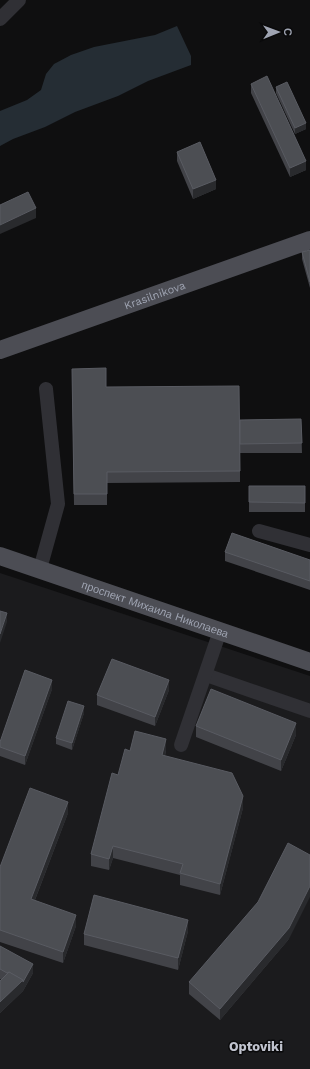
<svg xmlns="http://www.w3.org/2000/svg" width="310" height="1069" font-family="'Work Sans',sans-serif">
<rect width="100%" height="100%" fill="#0f0f10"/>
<!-- built -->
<polygon fill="#1b1b1d" points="0,573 310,676 310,1069 0,1069"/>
<!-- water -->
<polygon fill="#252d34" points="177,26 191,56 191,65 148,81 118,96 75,112 45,127 13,139 0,146 0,111 27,100 41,90 46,74 54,64 71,55 94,47 155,35"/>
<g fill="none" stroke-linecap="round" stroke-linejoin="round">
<!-- minor -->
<g stroke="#303035" stroke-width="14">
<polyline points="0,19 19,0"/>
<polyline points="259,531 310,545"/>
<polyline points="40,569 58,504 46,389"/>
<polyline points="206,675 310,711"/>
<polyline points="181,745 220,631"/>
</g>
<!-- major -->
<g stroke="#4c4d54" stroke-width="18">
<path id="s1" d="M0 350 310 240"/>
<path id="s2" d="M0 556 310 662"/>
</g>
</g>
<!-- wall -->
<g fill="#424348">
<polygon points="251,84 306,170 290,177 251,93"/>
<polygon points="276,87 306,129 295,134 276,93"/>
<polygon points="177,152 216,189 193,199 177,161"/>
<polygon points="310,250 310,288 302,259 302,252"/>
<polygon points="72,369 106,387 240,420 301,419 302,453 240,453 240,482 107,483 107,505 74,505"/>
<rect x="249" y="486" width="56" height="26"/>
<polygon points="225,552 310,560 310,590 225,561"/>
<polygon points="52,689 25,765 0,756 0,742"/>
<polygon points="169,690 155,726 97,705 97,695"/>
<polygon points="84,713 72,750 56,744 56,738"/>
<polygon points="196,726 296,735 281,771 196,737"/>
<polygon points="166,750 165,756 243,808 220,895 180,885 180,875 113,858 109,870 91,866 91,854 118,775 130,751"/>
<polygon points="68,813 35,900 76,926 63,963 0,942 0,867"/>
<polygon points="188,931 178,970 84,945 84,934"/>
<polygon points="289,939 220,1020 189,994 189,982"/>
<polygon points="0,946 33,973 23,991 0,1013 0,981 1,979 0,979"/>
</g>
<!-- shaded-wall -->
<g fill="#292a2d">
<polygon points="306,123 306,129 295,134 295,128"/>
<polygon points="306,161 306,170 290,177 290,168"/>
<polygon points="216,180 216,189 193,199 193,189"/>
<polygon points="36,208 36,218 0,234 0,225"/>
<polygon points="7,613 7,622 0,643 0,634"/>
<polygon points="52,680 52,689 25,765 25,756"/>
<polygon points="169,680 169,690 155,726 155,717"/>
<polygon points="84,706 84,713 72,750 72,743"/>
<polygon points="296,723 296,735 281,771 281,760"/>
<polygon points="166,739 166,750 162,767 162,755"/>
<polygon points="243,796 243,808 220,895 220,884"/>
<polygon points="68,802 68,813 31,910 31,899"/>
<polygon points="113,846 113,858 109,870 109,859"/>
<polygon points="310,886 310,897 289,939 220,1020 220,1009"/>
<polygon points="76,915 76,926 63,963 63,952"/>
<polygon points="188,920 188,931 178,970 178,958"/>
<polygon points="33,964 33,973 23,991 0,1013 0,1002"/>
</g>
<!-- building -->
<g fill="#4c4e53" stroke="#595b62">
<polygon points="267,76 306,161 290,168 251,84"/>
<polygon points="287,82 306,123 295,128 276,87"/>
<polygon points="200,142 216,180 193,189 177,152"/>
<polygon points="28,192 36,208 0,225 0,205"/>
<polygon points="310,250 310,282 302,252"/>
<polygon points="106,368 106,387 239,386 240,471 107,472 107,494 74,494 72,369"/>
<polygon points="301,419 302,443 240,444 240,420"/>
<polygon points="249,486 305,486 305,503 249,502"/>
<polygon points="232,533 310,560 310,581 225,552"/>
<polygon points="0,611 7,613 0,634"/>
<polygon points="112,659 169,680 155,717 97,695"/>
<polygon points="25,670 52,680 25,756 0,747 0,742"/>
<polygon points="211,689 296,723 281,760 196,726"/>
<polygon points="68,701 84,706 72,743 56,738"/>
<polygon points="135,731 166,739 162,755 232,773 243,796 220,884 180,873 183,864 113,846 109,859 91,854 112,773 118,775 125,749 130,751"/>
<polygon points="30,788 68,802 31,899 76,915 63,952 0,930 0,867"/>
<polygon points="288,843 310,855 310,886 289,928 220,1009 189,982 258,902"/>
<polygon points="94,895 188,920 178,958 84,934"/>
<polygon points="0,946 33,964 23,982 23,980 9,972 7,973 0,969"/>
<polygon points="9,972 23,980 0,1002 0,981"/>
</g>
<g text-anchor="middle" stroke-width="3" stroke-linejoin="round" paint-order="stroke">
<!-- street labels -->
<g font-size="11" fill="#9fa4b2" stroke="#0a0a0b">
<text dy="4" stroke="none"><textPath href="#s1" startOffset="164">Krasilnikova</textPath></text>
<text dy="4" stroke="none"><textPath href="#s2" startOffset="164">проспект Михаила Николаева</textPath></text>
</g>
<!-- quarter labels -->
<g font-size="13" font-weight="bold" fill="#c0c3ce" stroke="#0a0a0b">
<text x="256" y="1051">Optoviki</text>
</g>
</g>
<!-- north arrow -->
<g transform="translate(278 32) rotate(89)" stroke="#0a0a0b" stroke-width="3" paint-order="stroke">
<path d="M0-3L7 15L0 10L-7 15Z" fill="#9fa4b2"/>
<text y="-6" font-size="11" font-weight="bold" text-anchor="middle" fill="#9fa4b2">С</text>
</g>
</svg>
